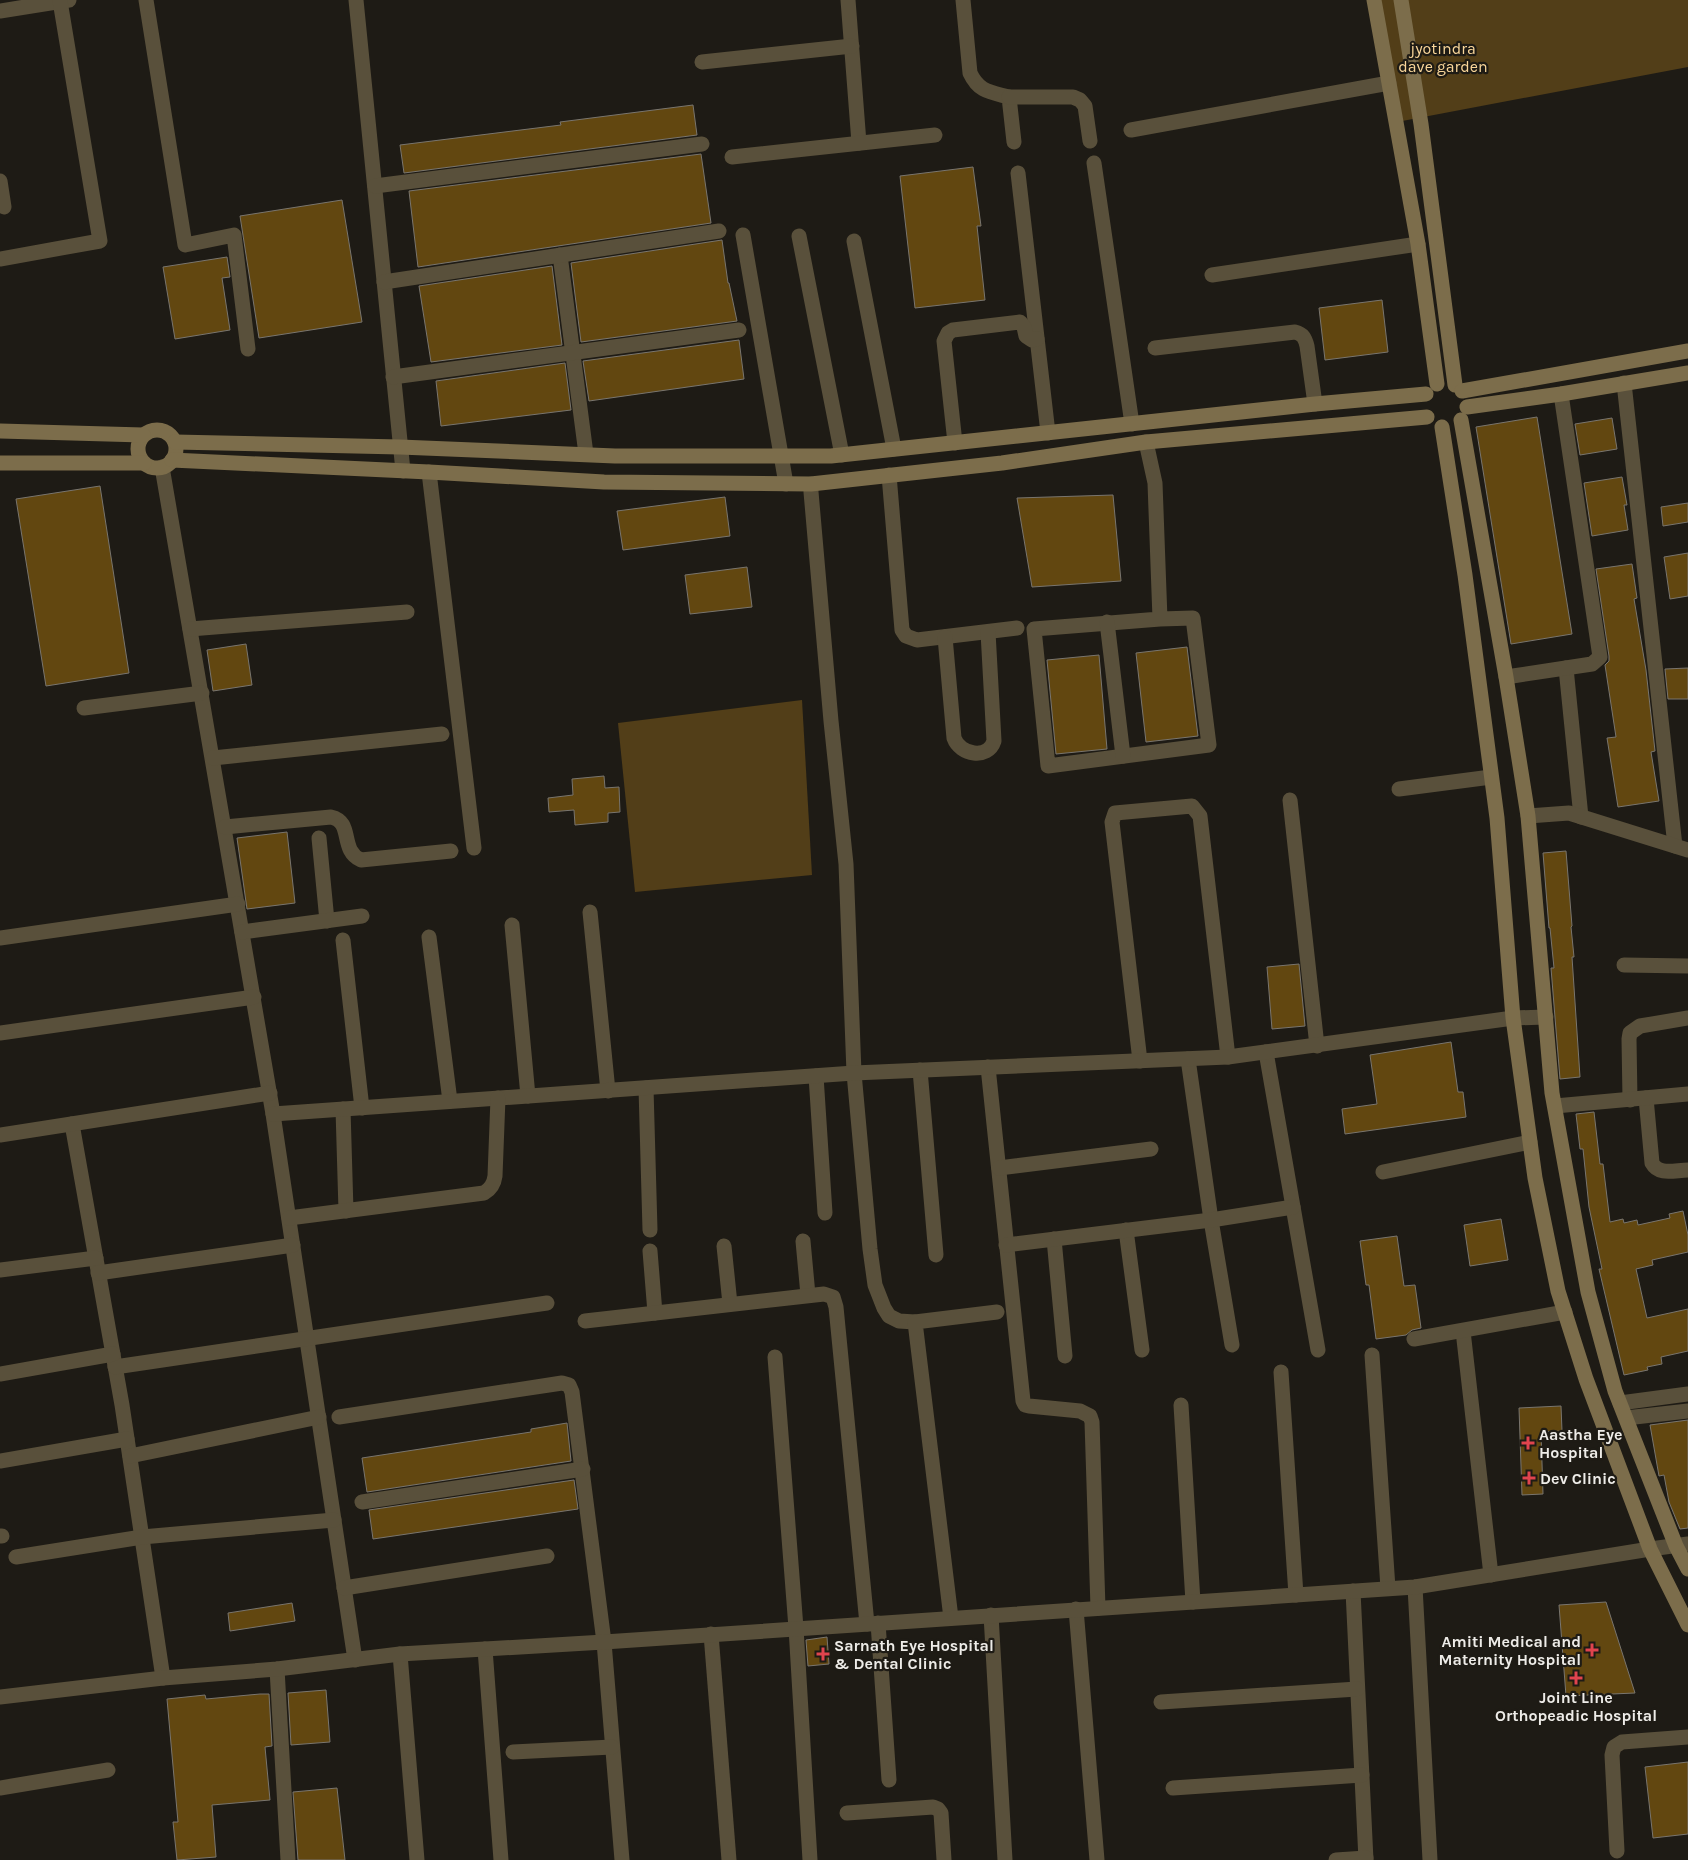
<svg xmlns="http://www.w3.org/2000/svg" width="1688" height="1860" font-family="Karla,sans-serif">
<rect width="100%" height="100%" fill="#1e1b15"/>
<!-- green -->
<g fill="#523e18">
<polygon points="1376,0 1688,0 1688,67 1397,122"/>
<polygon points="802,700 812,875 635,892 618,723"/>
</g>
<!-- building -->
<g fill="#624710" stroke="#79756e">
<polygon points="693,105 697,135 404,173 400,145 561,125 560,122"/>
<polygon points="701,154 711,223 418,267 409,191"/>
<polygon points="973,167 981,226 977,226 985,300 915,308 900,176"/>
<polygon points="342,200 362,322 259,338 240,216"/>
<polygon points="722,240 728,283 729,283 737,321 581,342 571,263"/>
<polygon points="227,257 230,277 222,278 230,330 175,339 163,267"/>
<polygon points="552,266 562,345 431,362 419,286"/>
<polygon points="1382,300 1388,352 1325,360 1319,308"/>
<polygon points="739,340 744,379 589,401 583,361"/>
<polygon points="565,363 571,410 441,426 436,381"/>
<polygon points="1537,417 1572,634 1511,644 1476,427"/>
<polygon points="1612,418 1617,449 1580,455 1575,424"/>
<polygon points="1622,477 1627,505 1624,505 1628,530 1592,536 1584,483"/>
<polygon points="100,486 129,673 46,686 16,499"/>
<polygon points="1113,495 1121,581 1032,587 1017,498"/>
<polygon points="725,497 730,536 623,550 617,511"/>
<polygon points="1688,503 1688,522 1663,526 1661,507"/>
<polygon points="1688,553 1688,596 1670,599 1664,557"/>
<polygon points="1632,564 1637,598 1634,599 1646,670 1655,751 1651,752 1659,801 1618,807 1607,738 1616,737 1605,665 1609,661 1609,656 1596,569"/>
<polygon points="747,567 752,607 690,614 685,575"/>
<polygon points="246,644 252,685 213,691 207,650"/>
<polygon points="1187,647 1198,736 1146,742 1136,653"/>
<polygon points="1099,655 1107,749 1056,754 1047,660"/>
<polygon points="1688,668 1688,699 1668,699 1665,669"/>
<polygon points="604,776 605,788 619,787 620,812 608,813 608,822 575,825 574,810 549,812 548,798 573,795 572,779"/>
<polygon points="287,832 295,903 247,909 237,838"/>
<polygon points="1566,851 1572,926 1571,927 1574,957 1572,957 1580,1077 1560,1079 1551,968 1554,968 1550,928 1549,928 1543,853"/>
<polygon points="1299,964 1305,1026 1272,1029 1267,967"/>
<polygon points="1451,1042 1458,1092 1463,1092 1466,1117 1345,1134 1342,1109 1377,1104 1370,1055"/>
<polygon points="1594,1112 1600,1164 1603,1164 1610,1222 1623,1219 1624,1223 1637,1220 1638,1225 1670,1218 1669,1214 1683,1211 1688,1235 1688,1252 1652,1260 1653,1265 1636,1269 1647,1318 1688,1309 1688,1351 1661,1357 1662,1364 1647,1367 1648,1370 1624,1375 1599,1269 1602,1269 1589,1207 1583,1149 1580,1149 1576,1114"/>
<polygon points="1501,1219 1508,1260 1470,1266 1464,1225"/>
<polygon points="1397,1236 1404,1286 1415,1285 1421,1328 1412,1330 1406,1335 1376,1339 1369,1285 1366,1285 1360,1241"/>
<polygon points="1561,1406 1562,1431 1541,1432 1543,1494 1522,1495 1519,1408"/>
<polygon points="1688,1420 1688,1528 1680,1529 1669,1502 1664,1475 1659,1476 1650,1425"/>
<polygon points="567,1423 571,1461 367,1492 362,1458 531,1432 531,1429"/>
<polygon points="574,1480 578,1509 373,1539 369,1510"/>
<polygon points="1606,1602 1635,1693 1566,1696 1559,1605"/>
<polygon points="292,1603 295,1621 230,1631 228,1613"/>
<polygon points="827,1637 829,1664 808,1666 806,1640"/>
<polygon points="326,1690 330,1742 291,1745 288,1693"/>
<polygon points="260,1694 269,1694 272,1746 265,1747 270,1800 212,1805 216,1857 177,1860 173,1822 178,1822 167,1699 205,1695 206,1699"/>
<polygon points="1688,1762 1688,1834 1653,1838 1645,1767"/>
<polygon points="337,1788 345,1860 298,1860 293,1792"/>
</g>
<g fill="none" stroke-linecap="round" stroke-linejoin="round">
<!-- street -->
<g stroke="#59503b" stroke-width="15">
<polyline points="146,0 185,245 234,235 248,349"/>
<polyline points="356,0 403,471"/>
<polyline points="848,0 859,143"/>
<path d="M963 0 970 73C979 92 990 92 1009 97L1014 142"/>
<polyline points="0,11 69,0"/>
<polyline points="702,62 852,46"/>
<polyline points="1009,97 1073,97 1080,100 1085,106 1090,141"/>
<polyline points="1131,130 1389,83"/>
<polyline points="732,157 935,135"/>
<polyline points="1094,163 1132,424"/>
<polyline points="1018,173 1048,433"/>
<polyline points="0,181 4,207"/>
<polyline points="375,186 702,144"/>
<polyline points="743,235 786,484"/>
<polyline points="799,236 842,455"/>
<polyline points="854,241 894,449"/>
<polyline points="560,255 586,454"/>
<polyline points="0,259 100,241 60,1"/>
<polyline points="1212,275 1418,244"/>
<polyline points="384,282 719,231"/>
<path d="M1155 348 1295 332C1303 334 1305 338 1307 346L1315 404"/>
<polyline points="393,377 739,330"/>
<polyline points="1624,383 1675,846"/>
<polyline points="1146,442 1155,483 1160,619 1034,629 1048,766 1209,745 1193,618 1160,619"/>
<polyline points="955,443 944,341 948,333 953,330 1020,322 1024,327 1026,336 1032,340 1037,339"/>
<polyline points="162,467 273,1114 355,1660"/>
<polyline points="429,472 474,848"/>
<polyline points="889,475 902,630 906,636 917,640 1017,628"/>
<polyline points="811,484 811,492 831,721 846,864 854,1073 870,1249 875,1285 884,1308 889,1316 899,1321 915,1322"/>
<polyline points="1107,622 1123,756"/>
<polyline points="190,629 407,612"/>
<path d="M945 637 954 738C960 755 988 760 994 741L988 632"/>
<polyline points="1566,668 1581,817"/>
<polyline points="1506,677 1592,664 1600,657 1561,394"/>
<polyline points="84,708 202,693"/>
<polyline points="213,758 442,734"/>
<polyline points="1399,789 1491,777"/>
<polyline points="1290,800 1317,1046"/>
<polyline points="1528,816 1569,813 1688,850"/>
<path d="M225 827 331 817C354 822 339 850 361 860L451 851"/>
<polyline points="319,838 327,921"/>
<polyline points="590,912 608,1091"/>
<polyline points="512,925 528,1096"/>
<polyline points="242,932 362,916"/>
<polyline points="429,937 450,1101"/>
<polyline points="0,938 238,904"/>
<polyline points="343,940 362,1108"/>
<polyline points="1624,965 1688,966"/>
<polyline points="0,1033 254,997"/>
<polyline points="1266,1052 1318,1350"/>
<polyline points="1188,1059 1211,1220 1232,1345"/>
<polyline points="1140,1061 1112,822 1115,813 1192,806 1200,816 1228,1057"/>
<polyline points="988,1067 1023,1401 1025,1405 1029,1406 1080,1411 1090,1416 1092,1422 1098,1608"/>
<polyline points="920,1070 936,1255"/>
<polyline points="816,1076 825,1213"/>
<polyline points="646,1088 650,1230"/>
<path d="M1646 1098 1652 1163C1659 1176 1675 1170 1688 1170"/>
<polyline points="1630,1100 1629,1039 1630,1033 1640,1026 1688,1018"/>
<polyline points="1555,1106 1688,1094"/>
<polyline points="343,1109 346,1211"/>
<polyline points="273,1114 854,1073 1228,1057 1513,1018 1546,1017"/>
<polyline points="72,1124 122,1405 163,1678"/>
<polyline points="0,1135 270,1093"/>
<polyline points="999,1168 1151,1149"/>
<polyline points="1383,1172 1530,1142"/>
<path d="M289 1218 484 1193C491 1189 494 1184 495 1176L498 1098"/>
<polyline points="1126,1230 1142,1350"/>
<polyline points="1054,1239 1065,1356"/>
<polyline points="803,1241 808,1295"/>
<polyline points="1006,1245 1211,1220 1293,1207"/>
<polyline points="724,1246 730,1304"/>
<polyline points="650,1251 655,1313"/>
<polyline points="0,1270 96,1258"/>
<polyline points="98,1273 293,1245"/>
<polyline points="585,1321 824,1294 833,1297 836,1307 867,1624"/>
<polyline points="1463,1331 1491,1575"/>
<polyline points="1414,1339 1565,1312"/>
<polyline points="1372,1355 1388,1588"/>
<polyline points="775,1357 796,1628 810,1860"/>
<polyline points="115,1367 547,1303"/>
<polyline points="1281,1372 1296,1595"/>
<polyline points="0,1374 113,1354"/>
<polyline points="1620,1403 1688,1394"/>
<polyline points="1181,1405 1193,1602"/>
<polyline points="339,1417 562,1383 569,1385 572,1392 604,1642 622,1860"/>
<polyline points="1626,1418 1688,1411"/>
<polyline points="130,1456 319,1417"/>
<polyline points="0,1461 127,1439"/>
<polyline points="362,1502 583,1469"/>
<polyline points="0,1536 2,1536"/>
<polyline points="16,1557 142,1537 334,1520"/>
<polyline points="1415,1587 1430,1860"/>
<polyline points="344,1588 547,1556"/>
<polyline points="1353,1591 1366,1860"/>
<polyline points="1076,1609 1097,1860"/>
<polyline points="991,1615 1005,1860"/>
<polyline points="951,1618 915,1322 997,1312"/>
<polyline points="878,1623 889,1780"/>
<polyline points="711,1634 729,1860"/>
<polyline points="485,1649 501,1860"/>
<polyline points="400,1654 417,1860"/>
<polyline points="277,1669 288,1860"/>
<polyline points="0,1697 163,1678 277,1669 400,1654 604,1642 1415,1587 1650,1549 1688,1544"/>
<polyline points="1161,1702 1357,1689"/>
<polyline points="513,1752 612,1747"/>
<polyline points="0,1788 108,1770"/>
<polyline points="1173,1788 1362,1775"/>
<polyline points="847,1813 933,1807 938,1809 941,1813 944,1860"/>
<polyline points="1617,1851 1612,1755 1614,1747 1622,1742 1688,1737"/>
<polyline points="1336,1860 1366,1858"/>
</g>
<!-- secondary -->
<g stroke="#7c6d4b" stroke-width="15">
<polyline points="1374,0 1418,244 1437,384"/>
<polyline points="1401,0 1421,124 1455,385"/>
<polyline points="1462,391 1688,351"/>
<polyline points="1467,407 1561,394 1688,373"/>
<polyline points="1461,420 1506,677 1528,816 1552,1093 1588,1292 1615,1391 1676,1546 1688,1569"/>
<polyline points="1442,427 1465,575 1497,818 1513,1018 1535,1178 1558,1291 1586,1379 1650,1549 1688,1625"/>
<circle cx="157" cy="449" r="19"/>
<polyline points="0,431 143,435"/>
<polyline points="175,442 400,447 615,456 831,456 1315,404 1426,394"/>
<polyline points="172,460 429,472 604,482 811,484 1002,463 1146,442 1427,417"/>
<polyline points="0,463 144,463"/>
</g>
</g>
<!-- markers -->
<g fill="#e0444e" stroke="#1e1b15" stroke-width="2">
<path d="M1525.5 1435.5h5v5h5v5h-5v5h-5v-5h-5v-5h5z"/>
<path d="M1526.5 1470.5h5v5h5v5h-5v5h-5v-5h-5v-5h5z"/>
<path d="M1589.5 1642.5h5v5h5v5h-5v5h-5v-5h-5v-5h5z"/>
<path d="M820.5 1646.5h5v5h5v5h-5v5h-5v-5h-5v-5h5z"/>
<path d="M1573.5 1670.5h5v5h5v5h-5v5h-5v-5h-5v-5h5z"/>
</g>
<g text-anchor="middle" stroke-width="4.5" stroke-linejoin="round" paint-order="stroke">
<!-- park labels -->
<g font-size="16" fill="#f9d69a" stroke="#1e1b15">
<text x="1443" y="54">jyotindra<tspan x="1443" dy="18">dave garden</tspan></text>
</g>
<!-- poi labels -->
<g font-size="16" font-weight="bold" fill="#eeece8" stroke="#1e1b15" text-anchor="start">
<text x="1539" y="1440">Aastha Eye<tspan x="1539" dy="18">Hospital</tspan></text>
<text x="1540" y="1484">Dev Clinic</text>
<text x="1581" y="1647" text-anchor="end">Amiti Medical and<tspan x="1581" dy="18">Maternity Hospital</tspan></text>
<text x="834" y="1651">Sarnath Eye Hospital<tspan x="834" dy="18">&amp; Dental Clinic</tspan></text>
<text x="1576" y="1703" text-anchor="middle">Joint Line<tspan x="1576" dy="18">Orthopeadic Hospital</tspan></text>
</g>
</g>
</svg>
